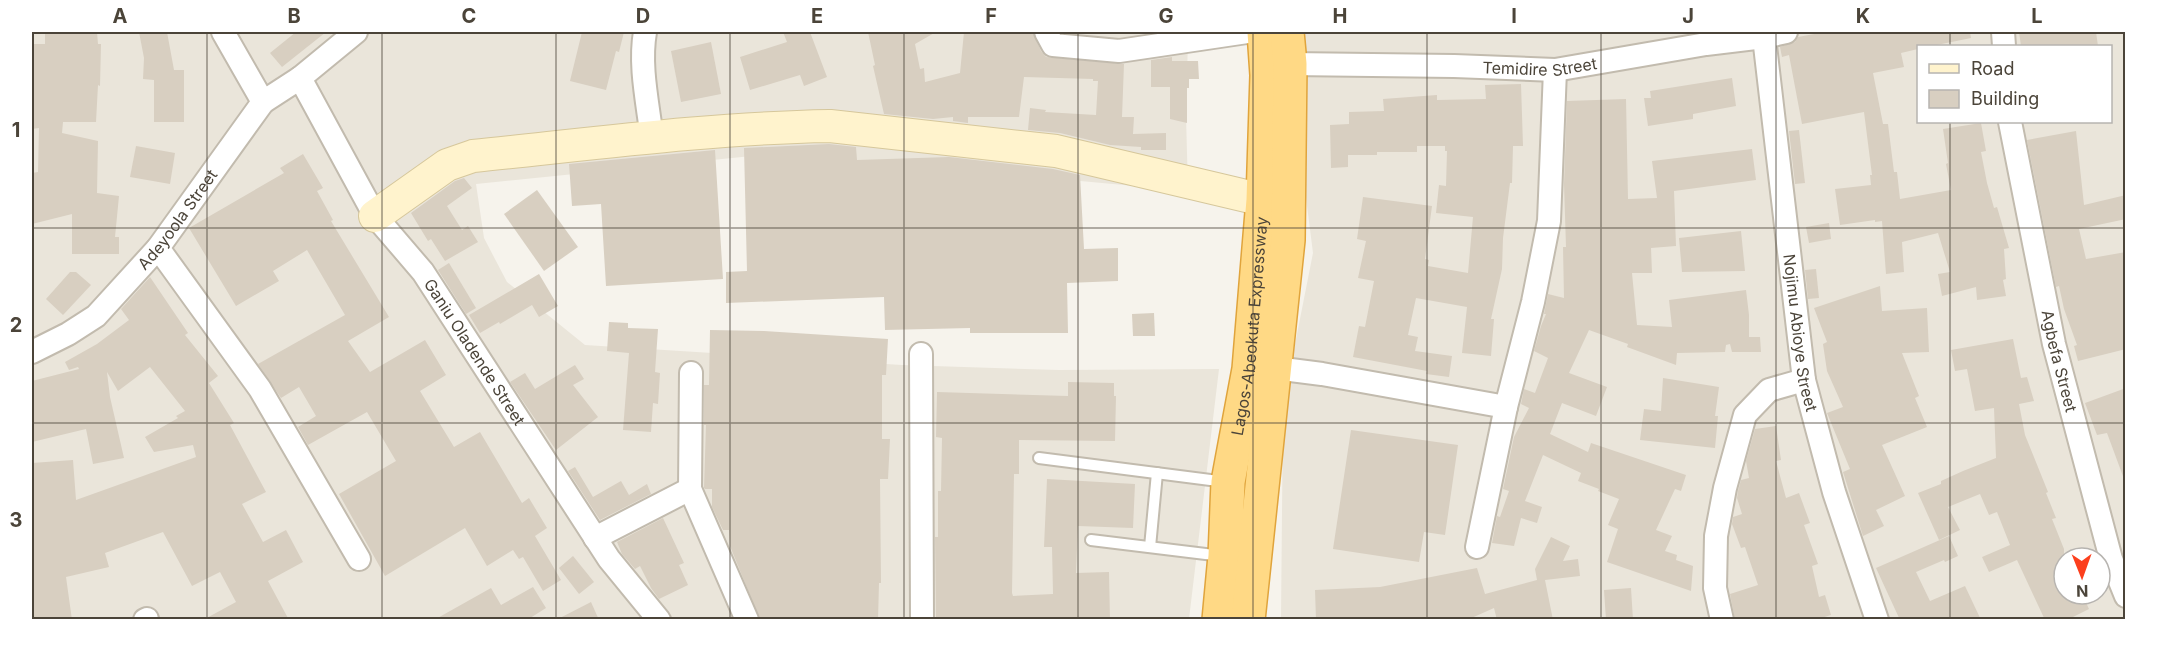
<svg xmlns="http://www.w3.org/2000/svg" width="2157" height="651" font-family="Inter,sans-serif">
<rect width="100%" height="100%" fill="#f6f3ec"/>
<!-- residential -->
<g fill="#eae5da" fill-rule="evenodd">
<polygon points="32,32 1186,32 1188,39 1186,115 1188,191 782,153 476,184 484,238 507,282 585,345 902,365 1059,370 1219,369 1189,619 32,619"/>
<path d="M1285 32H2125V619L1281 620 1283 405 1313 253ZM1918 46H2110V122H1918ZM2064 558H2100V594H2064Z"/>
</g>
<!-- building -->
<g fill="#d8cfc1">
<polygon points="45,32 97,32 98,44 101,44 100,86 98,85 96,122 63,122 62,133 98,141 97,193 119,196 115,237 119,237 119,254 72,254 72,214 32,224 32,173 38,172 39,128 32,129 32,44 45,44"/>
<polygon points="139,32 167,32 174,70 184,70 184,122 154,122 154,80 143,79 144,58"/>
<polygon points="296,32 326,32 282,67 270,53"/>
<polygon points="582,32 624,32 619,52 616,51 606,90 570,81"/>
<polygon points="783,32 810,32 827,77 804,86 800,75 750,90 740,57 787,42"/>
<polygon points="868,32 936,32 915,44 920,69 924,68 925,82 960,73 964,32 1033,32 1041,51 1046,57 1124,64 1122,117 1134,117 1133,134 1166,133 1166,150 1141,150 1141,147 1110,145 1060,133 1028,130 1030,108 1046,110 1045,112 1096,115 1098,81 1093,81 1093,79 1024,77 1019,117 968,117 968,123 953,121 953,117 933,119 884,114 873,66 875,65"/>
<polygon points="1825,32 1970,32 1971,38 1932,46 1918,46 1918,49 1901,53 1904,67 1873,73 1883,124 1888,124 1894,172 1897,172 1900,199 1951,190 1946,164 1948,163 1943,129 1981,123 1986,151 1981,152 1987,183 1994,208 1997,207 2009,248 2004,249 2006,279 2003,280 2006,296 1977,300 1976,287 1942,296 1938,274 1950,272 1938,233 1902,242 1904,272 1886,274 1882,221 1875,222 1875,220 1840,225 1835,189 1871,185 1870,175 1872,175 1864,112 1802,124 1789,55 1782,57 1780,47 1795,42 1798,37"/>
<polygon points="2019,32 2096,32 2098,46 2021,46"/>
<polygon points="711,42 721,94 681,102 671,51"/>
<polygon points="1172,57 1172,61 1198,61 1199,79 1189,79 1189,88 1187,88 1187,123 1170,119 1170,87 1151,87 1151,60"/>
<polygon points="1732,78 1736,106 1693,114 1693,119 1648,126 1644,98 1651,98 1650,91"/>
<polygon points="1521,84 1523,146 1513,146 1512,183 1510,183 1503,238 1502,269 1491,319 1494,319 1491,356 1462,353 1467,307 1416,298 1408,335 1418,337 1415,351 1452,356 1449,377 1426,374 1427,371 1353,357 1359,326 1365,327 1374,281 1358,278 1366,241 1357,239 1363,197 1432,206 1425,259 1429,260 1428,266 1468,273 1473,217 1436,213 1439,185 1446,186 1447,151 1445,151 1445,146 1417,146 1417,152 1377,152 1377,155 1348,155 1348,167 1331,168 1330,125 1349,124 1349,112 1384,111 1383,99 1437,95 1437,100 1486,99 1485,85"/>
<polygon points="1626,99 1628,199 1657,198 1652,161 1752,149 1756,180 1674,191 1676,246 1651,248 1652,273 1632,273 1637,325 1672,327 1669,300 1746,290 1749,315 1749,337 1760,337 1761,352 1732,352 1730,344 1726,345 1725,352 1677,353 1676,365 1627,347 1628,344 1589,330 1569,373 1607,387 1596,416 1562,403 1550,434 1588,452 1591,443 1686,475 1681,491 1675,489 1656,530 1672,536 1665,551 1677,555 1676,560 1693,566 1691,591 1607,562 1618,529 1608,525 1619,499 1598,491 1599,489 1578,481 1581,473 1543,455 1525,501 1542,507 1537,523 1521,518 1514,546 1492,543 1497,516 1500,517 1509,491 1503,489 1514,437 1529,408 1521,404 1524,389 1535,393 1548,358 1534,351 1541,326 1546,314 1544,314 1548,294 1564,298 1563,247 1566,247 1564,184 1567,101"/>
<polygon points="1799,130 1805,183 1795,184 1789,131"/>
<polygon points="2076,131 2084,205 2126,195 2126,219 2079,229 2086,259 2126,252 2126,349 2078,361 2074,346 2077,345 2064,309 2059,286 2056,287 2027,140"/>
<polygon points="829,144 856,147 857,160 949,157 1053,169 1080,175 1084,249 1118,248 1118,281 1067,283 1068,333 970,333 970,328 885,330 884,297 726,303 726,272 747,271 744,148"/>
<polygon points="136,146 175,153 170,184 130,177"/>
<polygon points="715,150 723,279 606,286 601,204 572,206 569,164"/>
<polygon points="303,154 323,188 317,191 333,220 331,221 389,317 348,341 370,372 425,340 446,375 420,391 454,447 480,432 522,503 529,498 547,528 535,536 561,580 543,591 523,557 519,559 513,550 487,566 465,528 385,576 339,494 396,461 367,412 308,445 298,427 316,416 299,387 281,398 258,364 345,315 307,250 273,271 279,281 236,306 189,228 284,173 280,168"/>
<polygon points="464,178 472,188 447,206 462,230 468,226 478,242 445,261 431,239 428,241 411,213 455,181"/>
<polygon points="537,190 578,247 544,271 504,214"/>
<polygon points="1829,223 1831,239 1809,243 1806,227"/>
<polygon points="1741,231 1745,271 1682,272 1679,238"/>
<polygon points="449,263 476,308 466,314 438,270"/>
<polygon points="1816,269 1819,298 1808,299 1805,270"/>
<polygon points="70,272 76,272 91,285 63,315 46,299"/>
<polygon points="539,274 558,306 539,317 532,305 500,324 499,322 480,333 469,315"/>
<polygon points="150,277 188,333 185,335 218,376 209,383 234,423 230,425 266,492 242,504 263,542 286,530 303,562 268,581 289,620 203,620 236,602 220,572 192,586 163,532 105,553 109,567 66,577 72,620 32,620 32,463 73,460 76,500 196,457 193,445 154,452 145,437 178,418 176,416 185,411 150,367 118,391 107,372 110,397 124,458 93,464 86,429 32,442 32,381 79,369 78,367 69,370 65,362 97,344 129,320 121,309"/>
<polygon points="1880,286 1882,311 1927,308 1929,352 1902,353 1919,396 1915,398 1927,427 1882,445 1905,496 1876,510 1884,526 1863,536 1843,472 1850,469 1827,413 1843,407 1827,371 1823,344 1827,342 1814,308"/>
<polygon points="1154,313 1155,336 1133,336 1132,314"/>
<polygon points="609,322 628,323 628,328 658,329 655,372 660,373 658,404 653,403 651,432 623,430 629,353 607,351"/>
<polygon points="710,330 764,331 888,339 886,375 882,375 882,439 890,439 888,479 880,479 881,583 879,583 878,620 760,620 730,546 729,530 723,530 712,507 712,489 705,489 704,488 706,425 704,425 704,385 709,385"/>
<polygon points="2013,339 2021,378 2027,377 2034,401 2019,404 2025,435 2048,492 2046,493 2056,518 2052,519 2064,549 2064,594 2082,594 2089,609 2067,620 2045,620 2017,560 1989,572 1982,557 2010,545 1997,512 1989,515 1980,494 1948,507 1960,530 1939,540 1918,493 1941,484 1941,481 1963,471 1996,458 1994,408 1975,411 1967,369 1955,371 1951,350"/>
<polygon points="575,365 584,379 573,385 598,417 556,450 510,382 525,373 535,389"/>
<polygon points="1663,378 1719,387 1715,416 1718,416 1715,448 1640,440 1644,409 1661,411"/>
<polygon points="1068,382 1114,383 1114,396 1116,396 1115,441 1019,440 1019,474 1014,474 1012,593 1013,596 1053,594 1052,547 1044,547 1047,479 1135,484 1133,528 1078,526 1076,573 1109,572 1110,620 936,620 935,537 938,537 938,491 941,491 942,438 936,437 937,392 1068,396"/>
<polygon points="2126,388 2126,478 2124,479 2107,433 2097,435 2085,403"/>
<polygon points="1776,426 1781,460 1776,461 1786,498 1799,493 1810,523 1804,525 1818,564 1812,566 1819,597 1825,595 1831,615 1815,620 1735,620 1730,594 1758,585 1745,547 1741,548 1732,524 1733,517 1742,514 1737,498 1738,491 1741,480 1749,478 1746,461 1755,429"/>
<polygon points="1351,430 1458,445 1445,535 1424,532 1419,562 1333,549"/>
<polygon points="575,467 593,497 621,481 629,495 647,484 651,494 600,520 568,471"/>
<polygon points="663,518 684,563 679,565 688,585 659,599 651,588 640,566 635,569 622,554 617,542"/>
<polygon points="1949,536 1958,556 1945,562 1944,560 1916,572 1930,601 1965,586 1981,620 1900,620 1876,568"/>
<polygon points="1551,537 1570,546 1563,561 1578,559 1580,576 1545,580 1553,620 1497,620 1494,608 1467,620 1316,620 1315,590 1380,587 1477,568 1485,594 1537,580 1535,569"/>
<polygon points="573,556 594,582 579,594 559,568"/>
<polygon points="533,587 546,608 527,620 434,620 491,588 501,605"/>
<polygon points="1631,588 1633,620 1606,620 1604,590"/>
<polygon points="591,602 599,620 556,620"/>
</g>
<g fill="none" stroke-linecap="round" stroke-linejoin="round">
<!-- service casing -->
<g stroke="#c2bbae" stroke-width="14">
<g id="service">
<polyline points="1039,458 1226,482"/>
<polyline points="1091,540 1222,556"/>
<polyline points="1150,547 1157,473"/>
</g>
</g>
<!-- minor casing -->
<g stroke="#c2bbae" stroke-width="26">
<g id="minor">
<path d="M645 32C639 66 648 104 652 139"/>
<polyline points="1046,32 1053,45 1119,51 1247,32"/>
<polyline points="2003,32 2004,46"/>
<path id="s1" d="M1764 37 1804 380 1834 492 1877 620"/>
<path id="s2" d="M1290 64 1454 66 1555 70 1706 44 1764 37 1786 32"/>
<path id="s3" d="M300 78 375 216 423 272 609 559 659 620"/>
<polyline points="263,102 300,78 356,32"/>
<path id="s4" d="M2010 122 2054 344 2111 559 2126 596"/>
<polyline points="158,248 260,389 359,559"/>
<path id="s5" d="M32 352 68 334 96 316 158 248 263 102 223 32"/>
<polyline points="921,354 922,620"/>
<polyline points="1275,368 1322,374 1506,407 1533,302 1549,221 1555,70"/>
<polyline points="691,373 690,489 747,620"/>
<polyline points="595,538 690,489"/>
<polyline points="1477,547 1506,407"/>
<polyline points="145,620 147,619"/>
<polyline points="1722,620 1715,588 1716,536 1725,488 1745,415 1769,390 1804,380"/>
</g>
</g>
<!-- secondary casing -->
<g stroke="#d6c79b" stroke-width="34">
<path id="secondary" d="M375 216 447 165 473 156C591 144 712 128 830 126L1056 151 1263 200"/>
</g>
<!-- trunk casing -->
<g stroke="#e0a43c" stroke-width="36">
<g id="trunk">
<path id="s6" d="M1219 620 1225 556 1228 482 1249 369 1263 200 1267 75 1264 32"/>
<polyline points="1248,620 1288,240 1290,64 1287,32"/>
</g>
</g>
<!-- service -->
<use href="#service" stroke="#fff" stroke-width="10"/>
<!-- minor -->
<use href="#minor" stroke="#fff" stroke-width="22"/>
<!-- secondary -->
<use href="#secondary" stroke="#fff3cd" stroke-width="32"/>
<!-- trunk -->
<use href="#trunk" stroke="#ffd985" stroke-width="33"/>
</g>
<!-- grid -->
<path fill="none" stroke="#4b4439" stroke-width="1.5" stroke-opacity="0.55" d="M207 32V620M382 32V620M556 32V620M730 32V620M904 32V620M1078 32V620M1253 32V620M1427 32V620M1601 32V620M1776 32V620M1950 32V46M1950 122V620M32 228H2126M32 423H2126"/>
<g text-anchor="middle" stroke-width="4.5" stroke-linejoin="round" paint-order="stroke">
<!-- street labels -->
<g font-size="16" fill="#4b4439" stroke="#fff">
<text dy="6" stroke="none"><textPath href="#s2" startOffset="250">Temidire Street</textPath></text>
<text dy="6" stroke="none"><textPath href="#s5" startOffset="200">Adeyoola Street</textPath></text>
<text dy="6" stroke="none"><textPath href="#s6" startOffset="296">Lagos-Abeokuta Expressway</textPath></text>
<text dy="6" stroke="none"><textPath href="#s1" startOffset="298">Nojimu Abioye Street</textPath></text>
<text dy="6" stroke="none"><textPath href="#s3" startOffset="326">Ganiu Oladende Street</textPath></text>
<text dy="6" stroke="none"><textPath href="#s4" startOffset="244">Agbefa Street</textPath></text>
</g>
</g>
<!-- border -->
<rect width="2157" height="651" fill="none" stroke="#ffffff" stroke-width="66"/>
<!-- legend -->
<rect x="1917" y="45" width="195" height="78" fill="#ffffff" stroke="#b7b4b0" stroke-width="1.5"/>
<rect x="1929" y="64" width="30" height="9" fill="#fff3cd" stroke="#b7b4b0" stroke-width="1.5"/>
<text x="1971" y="75" font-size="18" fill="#4b4439">Road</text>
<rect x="1929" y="90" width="30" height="18" fill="#d8cfc1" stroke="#b7b4b0" stroke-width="1.5"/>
<text x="1971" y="105" font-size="18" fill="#4b4439">Building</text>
<!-- north arrow -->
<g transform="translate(2082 576) rotate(179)"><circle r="28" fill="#ffffff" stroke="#b7b4b0" stroke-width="1.5"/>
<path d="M0-4.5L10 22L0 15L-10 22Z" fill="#fc3f1d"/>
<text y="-9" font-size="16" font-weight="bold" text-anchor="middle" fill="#4b4439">N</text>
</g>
<rect x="33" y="33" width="2091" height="585" fill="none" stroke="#4b4439" stroke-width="2"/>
<g font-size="20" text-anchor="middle" font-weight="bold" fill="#4b4439">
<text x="120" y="23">A</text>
<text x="294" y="23">B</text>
<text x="469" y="23">C</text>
<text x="643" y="23">D</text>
<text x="817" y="23">E</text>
<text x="991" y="23">F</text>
<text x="1166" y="23">G</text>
<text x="1340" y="23">H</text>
<text x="1514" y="23">I</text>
<text x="1688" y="23">J</text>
<text x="1863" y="23">K</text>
<text x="2037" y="23">L</text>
<text x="16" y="137">1</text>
<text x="16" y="332">2</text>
<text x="16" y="527">3</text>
</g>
</svg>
